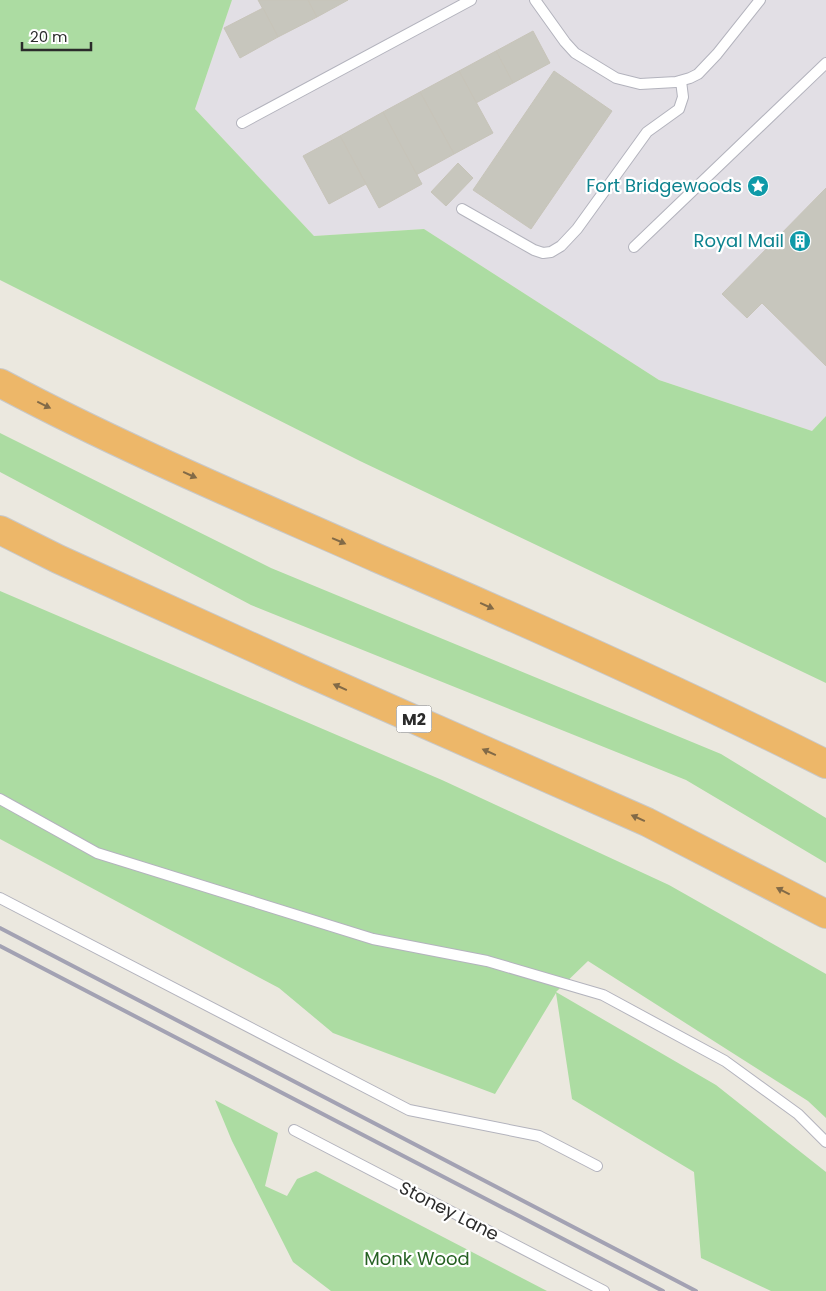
<svg xmlns="http://www.w3.org/2000/svg" width="826" height="1291" font-family="Poppins,sans-serif">
<rect width="100%" height="100%" fill="#ebe8df"/>
<!-- industrial -->
<polygon fill="#e2dfe5" points="232,0 826,0 826,416 812,431 659,380 424,229 314,236 195,109"/>
<!-- green -->
<g fill="#acdca2">
<polygon points="0,0 232,0 195,109 314,236 424,229 659,380 812,431 826,416 826,683 360,461 0,280"/>
<polygon points="0,433 271,568 721,754 826,818 826,863 686,780 251,605 0,472"/>
<polygon points="0,591 442,780 669,885 826,974 826,1118 808,1101 588,961 556,992 716,1085 826,1172 826,1291 771,1291 701,1258 694,1172 572,1099 556,993 495,1094 333,1033 279,988 0,839"/>
<polygon points="215,1100 278,1133 265,1186 287,1196 297,1179 316,1171 547,1291 331,1291 293,1262 232,1141"/>
</g>
<!-- building -->
<g fill="#c7c6bd" stroke="#c7c4b9">
<polygon points="258,0 308,0 317,17 278,37"/>
<polygon points="308,0 348,0 317,17"/>
<polygon points="263,8 278,37 240,58 224,28"/>
<polygon points="533,31 550,63 513,83 496,51"/>
<polygon points="496,51 513,83 476,103 459,71"/>
<polygon points="459,71 493,133 454,154 420,92"/>
<polygon points="554,71 612,111 531,229 473,190"/>
<polygon points="420,92 454,154 416,175 383,112"/>
<polygon points="383,112 422,184 379,208 340,136"/>
<polygon points="340,136 366,184 329,204 303,156"/>
<polygon points="458,163 473,178 446,206 431,192"/>
<polygon points="826,188 826,366 762,303 747,318 722,294"/>
</g>
<g fill="none" stroke-linecap="round" stroke-linejoin="round">
<!-- service casing -->
<g stroke="#b3b3bd" stroke-width="12">
<g id="service">
<polyline points="535,0 565,42 575,53 616,78 640,84 676,82 690,78 698,74 717,54 760,0"/>
<polyline points="242,123 471,0"/>
<polyline points="462,209 534,250 543,253 551,252 561,246 577,229 647,132 679,109 683,97 681,81"/>
<polyline points="634,247 826,63"/>
<polyline points="0,799 97,853 373,939 487,961 603,995 725,1061 798,1114 826,1142"/>
<polyline points="0,898 409,1110 539,1136 597,1166"/>
<polyline points="294,1130 604,1291"/>
</g>
</g>
<!-- motorway casing -->
<g stroke="#c8c8c8" stroke-width="30">
<g id="motorway">
<path d="M0 383C122 448 251 502 377 558 528 623 679 690 826 764"/>
<polyline points="0,530 58,559 307,672 647,822 826,914"/>
</g>
</g>
<!-- service -->
<use href="#service" stroke="#fff" stroke-width="10"/>
<!-- motorway -->
<use href="#motorway" stroke="#edb769" stroke-width="28"/>
<!-- rail -->
<g stroke="#a3a2b3" stroke-width="4">
<polyline points="0,928 696,1291"/>
<polyline points="0,946 663,1291"/>
</g>
</g>
<!-- one-way arrows -->
<defs><path id="oneway-solid" d="M-6-.8H1V-3.2L6.5 0L1 3.2V.8H-6Z" transform="scale(1.25)"/></defs>
<g fill="#826a47">
<use href="#oneway-solid" transform="translate(44 405) rotate(26)"/>
<use href="#oneway-solid" transform="translate(190 475) rotate(24)"/>
<use href="#oneway-solid" transform="translate(339 541) rotate(23)"/>
<use href="#oneway-solid" transform="translate(487 606) rotate(24)"/>
<use href="#oneway-solid" transform="translate(340 687) rotate(-156)"/>
<use href="#oneway-solid" transform="translate(489 752) rotate(-156)"/>
<use href="#oneway-solid" transform="translate(638 818) rotate(-156)"/>
<use href="#oneway-solid" transform="translate(783 891) rotate(-153)"/>
</g>
<!-- icons -->
<defs>
<g id="sight-disc" transform="scale(1.125)"><circle r="9.5" fill="#0f9aa8" stroke="#fff"/><path d="M0-6L1.8-2.2L6-1.7L2.9 1.2L3.7 5.4L0 3.3L-3.7 5.4L-2.9 1.2L-6-1.7L-1.8-2.2Z" fill="#fff"/></g>
<g id="building-disc" transform="scale(1.125)"><circle r="9.5" fill="#0f9aa8" stroke="#fff"/><path d="M-4-6H4V6H1V3H-1V6H-4ZM-2.5-4.3h1.7v1.8h-1.7ZM.8-4.3h1.7v1.8H.8ZM-2.5-1h1.7V.8h-1.7ZM.8-1h1.7V.8H.8Z" fill="#fff"/></g>
</defs>
<g fill-rule="evenodd">
<use href="#sight-disc" x="758" y="186"/>
<use href="#building-disc" x="800" y="241"/>
</g>
<g text-anchor="middle" stroke-width="4.5" stroke-linejoin="round" paint-order="stroke">
<!-- shield labels -->
<rect fill="#fff" stroke="#6b6b6b" stroke-width="1" x="396.5" y="705.5" width="35" height="27" rx="4"/>
<g font-size="16" font-weight="bold" fill="#2b2b2b">
<text x="414" y="725">M2</text>
</g>
<!-- culture labels -->
<g font-size="18" fill="#0d838f" stroke="#fff" text-anchor="end">
<text x="742" y="192">Fort Bridgewoods</text>
<text x="784" y="247">Royal Mail</text>
</g>
<!-- street labels -->
<g font-size="18" fill="#2b2b2b" stroke="#fff">
<text transform="translate(449 1211) rotate(27)" y="6">Stoney Lane</text>
</g>
<!-- park labels -->
<g font-size="18" fill="#266123" stroke="#fff">
<text x="417" y="1265">Monk Wood</text>
</g>
</g>
<!-- scale -->
<path d="M22 42v8h69v-8" fill="none" stroke="#2b2b2b" stroke-width="2.5"/>
<text x="30" y="42" font-size="15" fill="#2b2b2b" stroke="#ffffff" stroke-width="4" paint-order="stroke">20 m</text>
</svg>
